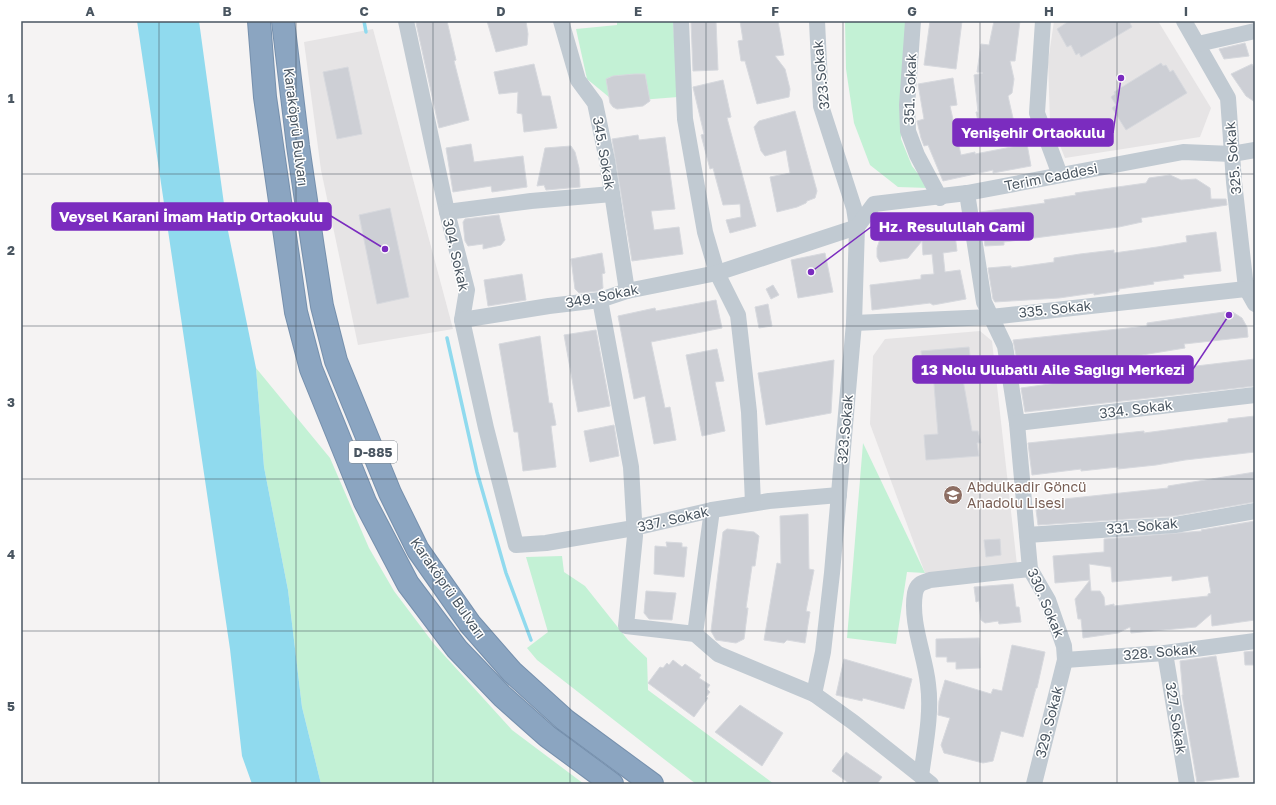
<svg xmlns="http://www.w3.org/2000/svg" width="1276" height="805" font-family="'Golos Text',sans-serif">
<rect width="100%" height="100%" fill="#f5f3f3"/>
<!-- education -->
<g fill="#e6e4e5">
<polygon points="1054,21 1158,21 1211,108 1200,137 1065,158 1050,121 1048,62"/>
<polygon points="373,29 453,329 358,345 321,170 304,42"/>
<polygon points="980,331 992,341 1017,565 935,576 925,573 870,424 873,356 885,339"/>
</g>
<!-- green -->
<g fill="#c3f1d5">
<polygon points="617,21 673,21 678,97 615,102 587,79 576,29 617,25"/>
<polygon points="845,21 908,21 901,110 901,139 912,166 929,188 898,187 870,165 854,123 846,69"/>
<polygon points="256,368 330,458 369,548 394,591 434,644 512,730 584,784 321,784 302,707 288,590 264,467"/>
<polygon points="863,443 925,573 907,572 896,644 847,638"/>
<polygon points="562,556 564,572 585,586 628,640 647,658 648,690 774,784 696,784 537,660 527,648 548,632 526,557"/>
</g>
<!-- water -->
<polygon fill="#90daee" points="137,21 199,21 227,226 256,368 264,467 288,590 302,707 321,784 252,784 242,756 230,649"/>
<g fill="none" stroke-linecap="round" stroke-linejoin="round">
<!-- stream -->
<g stroke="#90daee" stroke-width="3.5">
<polyline points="364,21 366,32"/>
<polyline points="447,338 477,472 506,573 531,640"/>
</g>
</g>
<!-- building -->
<g fill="#cdcfd5" stroke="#d7d9de">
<polygon points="426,21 447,21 456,60 454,61 469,120 439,128 416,23"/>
<polygon points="487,21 526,21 528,34 527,45 496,52"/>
<polygon points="701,21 716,21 718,70 693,71 691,22"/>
<polygon points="740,21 778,21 784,55 775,56 785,69 790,89 789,97 757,104 745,61 741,61 738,41 743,40"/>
<polygon points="930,21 962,21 956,69 924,65"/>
<polygon points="994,21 1020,21 1015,61 1010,61 1014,79 1012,93 1008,96 1015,127 981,135 976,112 978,112 974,75 983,73 977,72 981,44 989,45"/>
<polygon points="1069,21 1129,21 1132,27 1081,57 1079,53 1076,55 1071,45 1067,47 1057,29"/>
<polygon points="1245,43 1249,56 1224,59 1219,49"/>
<polygon points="1161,63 1163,66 1166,65 1170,72 1173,70 1187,93 1126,130 1112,108 1116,105 1111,97 1115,94 1114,92"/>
<polygon points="534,64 542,96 550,96 557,128 524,132 522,114 517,113 518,92 499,94 494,72"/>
<polygon points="1252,64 1255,69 1255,102 1246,96 1231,74"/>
<polygon points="348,67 362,134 337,139 323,72"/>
<polygon points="635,74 645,74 650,101 643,106 617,109 613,107 610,103 606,79 613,76"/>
<polygon points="953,78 957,105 950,106 961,155 975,152 975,154 1027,144 1031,166 993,173 993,170 943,181 928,145 924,146 921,138 917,121 924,119 918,84"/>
<polygon points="723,80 731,117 727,118 756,226 730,233 726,220 741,217 740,204 723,205 713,168 710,169 701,135 704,134 693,87"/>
<polygon points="795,111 817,191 815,198 807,201 806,203 797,207 777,212 770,177 790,173 786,150 765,156 761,151 754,127 759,121"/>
<polygon points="638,135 639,140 665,137 675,209 651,211 654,230 679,227 683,254 632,261 612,139"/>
<polygon points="471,144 474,162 523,156 527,187 492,192 491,186 453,192 446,148"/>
<polygon points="571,146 575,152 579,168 580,187 546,190 544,185 537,186 545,148"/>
<polygon points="1170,175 1181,180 1196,179 1210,188 1211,199 1226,199 1227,205 1141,218 1142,222 1119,227 1004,242 1004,245 985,246 980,212 1045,203 1044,200 1076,195 1075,193 1146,183 1149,178"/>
<polygon points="390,208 409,297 377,304 359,215"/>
<polygon points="499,215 505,240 501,245 483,249 483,244 468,246 465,241 463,222 465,219"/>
<polygon points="944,216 953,218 957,251 943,253 945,272 960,270 966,299 933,305 930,303 872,310 870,285 921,279 921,275 934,274 932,254 923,255 922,241 908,258 880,262 877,257 877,248 880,239 895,224 904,224 914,228 927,218"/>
<polygon points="1216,232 1221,271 1183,275 1184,278 1153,282 1154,284 1119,289 1119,291 1094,295 1094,293 1059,298 995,302 993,299 988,268 1011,266 1011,268 1054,262 1054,258 1080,254 1114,250 1114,253 1157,247 1187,242 1186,236"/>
<polygon points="602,253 605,273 602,274 603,288 598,291 579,293 575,289 571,259"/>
<polygon points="825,253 833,292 798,298 791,260"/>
<polygon points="522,274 526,300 488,306 484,280"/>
<polygon points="773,285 779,295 771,299 766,289"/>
<polygon points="716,300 722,328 651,342 665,408 670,407 676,440 654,444 645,396 634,399 618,316 655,308 656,311"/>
<polygon points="768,304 772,326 759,328 755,307"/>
<polygon points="1231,311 1242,318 1247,327 1248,337 1184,344 1185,348 1142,355 1062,362 1062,360 1018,366 1013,340 1147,326 1147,323"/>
<polygon points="596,330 610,406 578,412 564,335"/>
<polygon points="540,336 549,403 552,403 556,425 551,426 556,467 523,471 518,432 514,432 499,344"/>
<polygon points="969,347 972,373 962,374 972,431 978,431 981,443 977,443 979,456 926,460 924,435 938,434 933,372 923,373 921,351"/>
<polygon points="717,349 724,381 715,382 725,431 702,436 686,355"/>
<polygon points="1255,359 1255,386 1025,412 1021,388 1064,382 1064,381 1097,378 1097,381 1188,372 1188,367"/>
<polygon points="834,360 831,413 766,425 758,373"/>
<polygon points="1255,416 1255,452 1185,460 1156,465 1118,469 1118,467 1081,471 1081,469 1032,475 1028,443 1144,431 1144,433 1228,422 1228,419"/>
<polygon points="614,425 619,456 590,462 584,431"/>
<polygon points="1255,472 1255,502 1174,516 1038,525 1035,502 1168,488 1168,486"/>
<polygon points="808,514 809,569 814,570 806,611 810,612 805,643 787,640 784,643 764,640 777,563 781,564 780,516"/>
<polygon points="1255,521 1255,620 1212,626 1211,614 1196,627 1131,633 1130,627 1118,633 1083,638 1081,619 1078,619 1075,599 1090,580 1091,591 1100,591 1104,597 1105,606 1114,604 1114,606 1208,596 1208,594 1211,593 1208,576 1172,581 1172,576 1112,582 1111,567 1089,564 1090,580 1055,583 1053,556 1104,552 1104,539 1202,531 1201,530"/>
<polygon points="727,529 754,532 759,536 755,566 752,566 746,608 748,608 744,639 736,643 716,640 711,631 723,532"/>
<polygon points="1000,539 1001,555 986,557 984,540"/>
<polygon points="666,542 682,543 682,547 687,547 684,577 654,574 655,546 667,547"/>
<polygon points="1013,584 1016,607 1019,607 1021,622 999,624 998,621 985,623 981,620 979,601 976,602 974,587"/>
<polygon points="646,591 676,593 672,620 649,619 644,613"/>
<polygon points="979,638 980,668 956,669 956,662 947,662 947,657 936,657 936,639"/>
<polygon points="1012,645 1045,652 1037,688 1036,688 1023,737 1001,731 993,761 983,763 944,753 941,745 950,718 938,715 939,701 945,680 991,694 993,689 1002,691"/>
<polygon points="1255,651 1255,665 1245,665 1244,652"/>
<polygon points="1216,656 1239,777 1197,782 1182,695 1183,695 1180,661"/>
<polygon points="844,659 912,679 904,709 863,698 862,701 836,695"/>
<polygon points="673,660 682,667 685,664 701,675 699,678 710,685 707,689 710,692 706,697 708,698 694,717 648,683 660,667 663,668 667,663 669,665"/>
<polygon points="740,705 783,733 762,766 715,732"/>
<polygon points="846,752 882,777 877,784 850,784 832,771"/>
</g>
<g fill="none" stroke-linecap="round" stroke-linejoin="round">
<!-- highway casing -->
<g stroke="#7690ad" stroke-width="24">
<g id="highway">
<polyline points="259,21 265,97 296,312 311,369 365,502 408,584 457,649 502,696 547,736 612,784"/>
<polyline points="283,21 298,146 313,248 322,306 336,361 390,493 418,550 470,624 512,672 565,720 652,784"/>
</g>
</g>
<!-- minor -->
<g stroke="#c1cad2" stroke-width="16">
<polyline points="406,21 447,212 467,290 462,320 486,428 516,545 546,543 634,528 712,510 769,501 839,495"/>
<polyline points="561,21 578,80 595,103 607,160 627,291"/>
<polyline points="681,21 685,119 705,232 717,273 738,315 749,412 753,503"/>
<polyline points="817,21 821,106 854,208 857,227 854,323 832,573 823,652 814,694 853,722 931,784"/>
<polyline points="913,21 907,105 908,131 917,155 940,198"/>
<polyline points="1043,21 1037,113 1060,175"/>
<polyline points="1184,21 1228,98 1234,182 1246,288 1255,304"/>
<polyline points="1198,44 1255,31"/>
<polyline points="967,193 984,302 1005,346 1017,423 1030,569 1048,600 1064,646 1065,660 1034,784"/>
<polyline points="447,212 531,201 612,194"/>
<polyline points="600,300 631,467 635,536 626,626 695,634 718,654 814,694"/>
<polyline points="462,320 549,306 600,300 627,291 717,273 857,227 874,204 967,193 1183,152 1232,154 1255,150"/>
<polyline points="854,323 991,317 1255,288"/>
<polyline points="1017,423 1255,395"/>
<polyline points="1027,535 1175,525 1255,511"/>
<polyline points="695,634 712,510"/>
<polyline points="1165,653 1187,784"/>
<polyline points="1065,660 1165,653 1255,641"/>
<path d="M921 776C925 746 932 714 928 684 925 655 910 623 915 593 917 584 921 583 930 580L1030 569"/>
</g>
<!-- highway -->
<use href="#highway" stroke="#8ba5c1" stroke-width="22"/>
</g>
<!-- grid -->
<path fill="none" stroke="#4a5661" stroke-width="1" stroke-opacity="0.55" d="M159 21V784M296 21V784M433 21V784M570 21V784M706 21V784M843 21V784M980 21V784M1117 21V784M21 174H1255M21 326H1255M21 479H1255M21 631H1255"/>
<!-- icons -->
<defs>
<g id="school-disc" transform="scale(1)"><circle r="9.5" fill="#8d6e63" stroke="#fff"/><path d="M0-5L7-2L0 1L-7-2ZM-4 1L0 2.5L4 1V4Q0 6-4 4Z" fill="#fff"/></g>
</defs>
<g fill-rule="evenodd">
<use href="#school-disc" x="953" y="495"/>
</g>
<g text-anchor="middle" stroke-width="3" stroke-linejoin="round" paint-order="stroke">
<!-- shield labels -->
<rect fill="#fff" stroke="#808990" stroke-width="1" x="349" y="441" width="48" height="22" rx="3"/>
<g font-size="13" font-weight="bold" fill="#4a5661">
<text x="373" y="457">D-885</text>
</g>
<!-- street labels -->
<g font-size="14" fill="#4a5661" stroke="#fff">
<text transform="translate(821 75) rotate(-96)" y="5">323.Sokak</text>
<text transform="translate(910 89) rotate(-88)" y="5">351. Sokak</text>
<text transform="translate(296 127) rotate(83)" y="5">Karaköprü Bulvarı</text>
<text transform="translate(604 153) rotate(80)" y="5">345. Sokak</text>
<text transform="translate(1233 158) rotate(-95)" y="5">325. Sokak</text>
<text transform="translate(1051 177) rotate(-11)" y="5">Terim Caddesi</text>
<text transform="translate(456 255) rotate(77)" y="5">304. Sokak</text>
<text transform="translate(602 296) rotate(-11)" y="5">349. Sokak</text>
<text transform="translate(1055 309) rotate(-6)" y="5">335. Sokak</text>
<text transform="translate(1136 409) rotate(-7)" y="5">334. Sokak</text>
<text transform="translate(845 429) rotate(-85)" y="5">323.Sokak</text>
<text transform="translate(673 519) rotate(-13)" y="5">337. Sokak</text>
<text transform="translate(1142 526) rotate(-5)" y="5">331. Sokak</text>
<text transform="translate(448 588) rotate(55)" y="5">Karaköprü Bulvarı</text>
<text transform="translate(1046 603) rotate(67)" y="5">330. Sokak</text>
<text transform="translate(1160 652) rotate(-5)" y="5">328. Sokak</text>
<text transform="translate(1176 718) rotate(81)" y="5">327. Sokak</text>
<text transform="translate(1049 722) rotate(-76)" y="5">329. Sokak</text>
</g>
<!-- education labels -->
<g font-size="14" fill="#785e54" stroke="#fff" text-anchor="start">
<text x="967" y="492">Abdulkadir Göncü<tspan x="967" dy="16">Anadolu Lisesi</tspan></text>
</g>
</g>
<!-- callouts -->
<path fill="none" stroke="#7b2cbf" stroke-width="1.5" d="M1121 78L1113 133M385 249L331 216M811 272L871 227M1229 315L1193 369"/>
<g fill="#7b2cbf" stroke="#fff" stroke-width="1.5">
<circle cx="1121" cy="78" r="4"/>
<circle cx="385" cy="249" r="4"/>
<circle cx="811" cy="272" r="4"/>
<circle cx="1229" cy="315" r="4"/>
</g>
<g fill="#7b2cbf" stroke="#7b2cbf" stroke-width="1.5">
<rect x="953" y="119" width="160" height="27" rx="4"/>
<rect x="52" y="203" width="279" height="27" rx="4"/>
<rect x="871" y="213" width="162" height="27" rx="4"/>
<rect x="913" y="356" width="280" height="27" rx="4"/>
</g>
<g font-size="15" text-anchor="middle" font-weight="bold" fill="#fff">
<text x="1033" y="138">Yenişehir Ortaokulu</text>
<text x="191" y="222">Veysel Karani İmam Hatip Ortaokulu</text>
<text x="952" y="232">Hz. Resulullah Cami</text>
<text x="1053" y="375">13 Nolu Ulubatlı Aile Sağlığı Merkezi</text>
</g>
<!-- border -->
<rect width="1276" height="805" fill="none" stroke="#ffffff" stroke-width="44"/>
<rect x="22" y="22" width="1232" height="761" fill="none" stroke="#4a5661" stroke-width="1.5"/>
<g font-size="13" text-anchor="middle" font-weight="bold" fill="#4a5661">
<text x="90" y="16">A</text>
<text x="227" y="16">B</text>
<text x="364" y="16">C</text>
<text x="501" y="16">D</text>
<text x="638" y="16">E</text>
<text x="775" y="16">F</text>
<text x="912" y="16">G</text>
<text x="1049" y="16">H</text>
<text x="1186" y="16">I</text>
<text x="11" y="103">1</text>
<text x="11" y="255">2</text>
<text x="11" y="407">3</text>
<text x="11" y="559">4</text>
<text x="11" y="711">5</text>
</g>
</svg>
